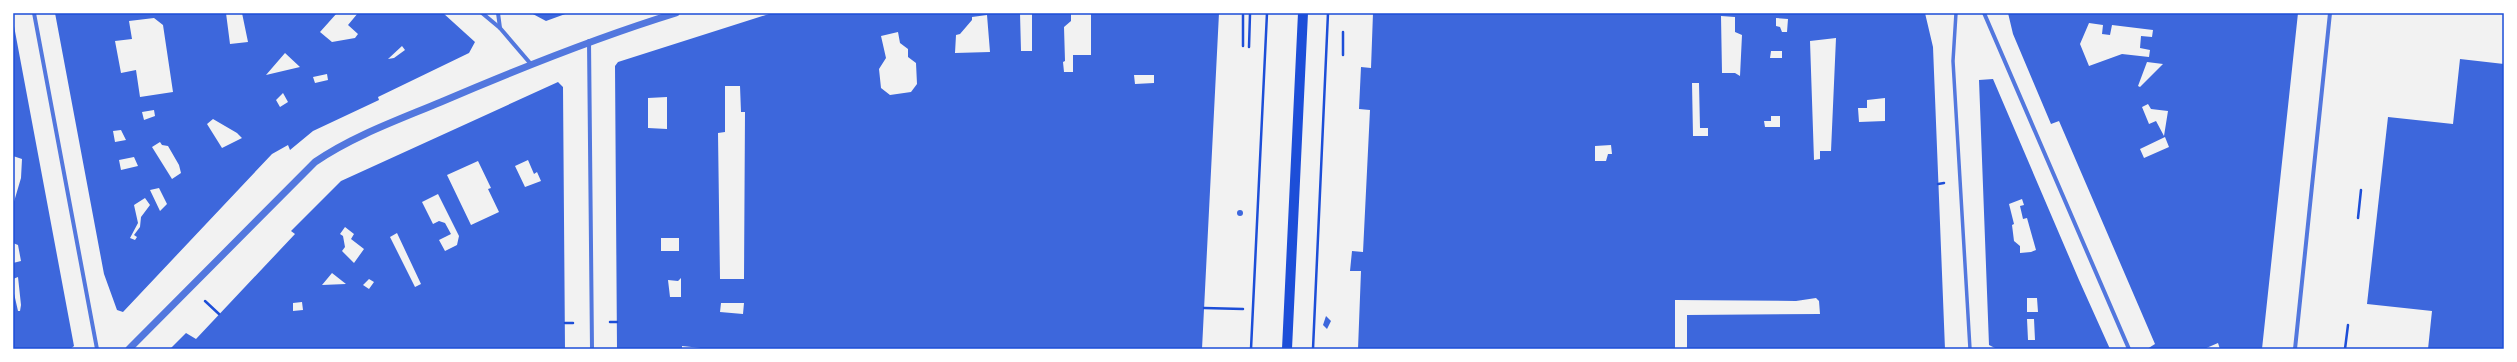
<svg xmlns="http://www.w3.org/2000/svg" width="2517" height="362" font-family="Raleway,sans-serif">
<rect width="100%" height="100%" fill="#f2f2f2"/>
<!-- building -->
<g fill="#3d67dc" fill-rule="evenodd">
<path d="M55 13H226L230 44 248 42 242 13H337L320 32 332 42 355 38 358 34 348 25 358 13H443L475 42 469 53 378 97 379 100 313 131 290 150 288 145 272 154 123 312 117 310 104 274ZM154 18 163 25 173 92 140 97 136 70 121 73 115 41 132 39 129 21ZM402 46 405 50 394 58 388 59ZM285 53 300 67 266 75ZM327 74 328 80 315 83 313 77ZM283 93 288 102 280 107 276 100ZM154 110 155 116 144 120 142 112ZM213 119 237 133 242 138 222 148 207 124ZM121 130 126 140 115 142 113 131ZM160 142 162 145 168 146 179 165 181 173 172 179 152 147ZM134 157 138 166 121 170 119 160ZM159 188 167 204 160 211 150 190ZM145 198 150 205 141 217 140 227 134 235 137 237 135 240 130 238 138 223 134 205Z"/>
<polygon points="531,13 568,13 546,21"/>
<path d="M772 13H1020L1021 51H1032V13H1071V21L1064 27 1065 61 1063 62 1064 72H1073V55H1091V13H1219L1202 349H710L682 346V349H617L615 66 618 62ZM987 15 990 52 955 53 956 35 960 34 972 20V17ZM898 32 900 43 908 49V57L916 63 917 84 911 92 890 95 881 88 879 69 886 58 881 36ZM1134 75H1154V83L1135 84ZM725 86H740L741 112H745L744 279H720L718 133 725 132ZM667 97V129L648 128V98ZM661 238H679V251H661ZM681 278V297H670L668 280 678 281ZM721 303H744L743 314 720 312Z"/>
<path d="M1373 13H1925L1933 47 1945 349H1687V315L1820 314 1819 301 1816 298 1796 301 1675 300V349H1358L1361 271H1350L1352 251 1363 252 1370 110 1359 109 1361 67 1371 68ZM1721 16 1735 17V32L1742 35 1740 76 1735 73H1722ZM1776 18 1788 19 1787 32H1782L1780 27 1776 26ZM1836 38 1831 151H1820V159L1814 160 1810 41ZM1771 51H1782V58H1770ZM1692 83H1699L1700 128H1708V136H1693ZM1885 98V121L1859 122 1858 108H1867V100ZM1771 116H1780V127H1765L1764 121H1771ZM1611 145 1612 154H1608L1606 161H1595V146Z"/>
<path d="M2008 13H2298L2262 349H2220L2218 343 2204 349H2147L2155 344 2059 121 2051 124 2013 34ZM2089 23 2103 25 2102 34 2110 35 2112 25 2153 30 2152 37 2141 36 2140 48 2150 50 2149 57 2122 54 2089 66 2080 44ZM2147 62 2163 64 2140 87 2138 86ZM2148 104 2151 109 2168 111 2164 136 2156 121 2149 124 2142 107ZM2165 137 2169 147 2144 158 2140 149Z"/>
<polygon points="14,26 74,346 70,349 13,348 13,289 18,311 20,311 21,305 18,277 13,279 13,263 21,261 18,245 13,243 13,205 21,178 22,159 13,156"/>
<polygon points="2460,59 2504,64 2504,349 2428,349 2432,311 2367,304 2388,117 2453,124"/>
<path d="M1993 79 2079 280 2110 349H1997L1989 345 1979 80ZM2022 199 2024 205 2020 206 2023 219 2027 218 2036 250 2031 252 2020 253V246L2014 241 2012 225 2014 224 2009 204ZM2027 298H2037L2038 312H2027ZM2027 319H2034L2035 340H2028Z"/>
<path d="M558 82 563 87 565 349H170L186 333 196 339 295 234 291 231 341 181ZM528 160 534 174 537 172 541 181 525 187 515 166ZM478 161 491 188 488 189 499 212 471 225 447 175ZM438 194 459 236 457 245 445 251 439 240 451 234 445 223 439 221 433 224 422 202ZM345 227 354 234 351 239 364 249 354 263 342 251 345 247 343 236 340 234ZM397 233 421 284 415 287 390 237ZM332 273 346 284 322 285ZM369 279 374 282 369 289 363 285ZM302 302 303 310 293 311V303Z"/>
<circle cx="1240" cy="213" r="3"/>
<polygon points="1326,316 1331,321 1327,329 1323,325"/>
</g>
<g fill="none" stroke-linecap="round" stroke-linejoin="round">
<!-- path -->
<g stroke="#1d4ed8" stroke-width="2.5">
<polyline points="1243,46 1243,15"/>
<polyline points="1249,47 1250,14"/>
<polyline points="1343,55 1343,32"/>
<polyline points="1938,184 1944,183"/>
<polyline points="2358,218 2361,190"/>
<polyline points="205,301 219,314"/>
<polyline points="1204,308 1243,309"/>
<polyline points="610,322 617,322"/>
<polyline points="565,323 573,323"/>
<polyline points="1251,349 1267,13"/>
<polyline points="1313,349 1328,13"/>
<polyline points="2345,349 2348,325"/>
</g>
<!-- pedestrian -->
<polyline stroke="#5277de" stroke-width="3.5" points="1956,13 1953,61 1970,349"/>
<!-- minor -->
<g stroke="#5277de" stroke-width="4">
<polyline points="34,13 97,349"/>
<polyline points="482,13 500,28 530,63"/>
<polyline points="498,13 500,28"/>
<polyline points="1984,13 2129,349"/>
<polyline points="589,41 592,349"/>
<polyline points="2295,349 2330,13"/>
</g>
<!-- tertiary -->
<path stroke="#5277de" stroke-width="7" d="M129 349 315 162C353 136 398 120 441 102 518 69 595 38 676 13"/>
<!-- primary -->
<polyline stroke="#1d4ed8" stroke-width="10" points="1287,349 1303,13"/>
</g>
<!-- border -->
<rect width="2517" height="362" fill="none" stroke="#ffffff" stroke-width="28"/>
<rect x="14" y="14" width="2489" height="334" fill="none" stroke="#1d4ed8" stroke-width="1.5"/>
</svg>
